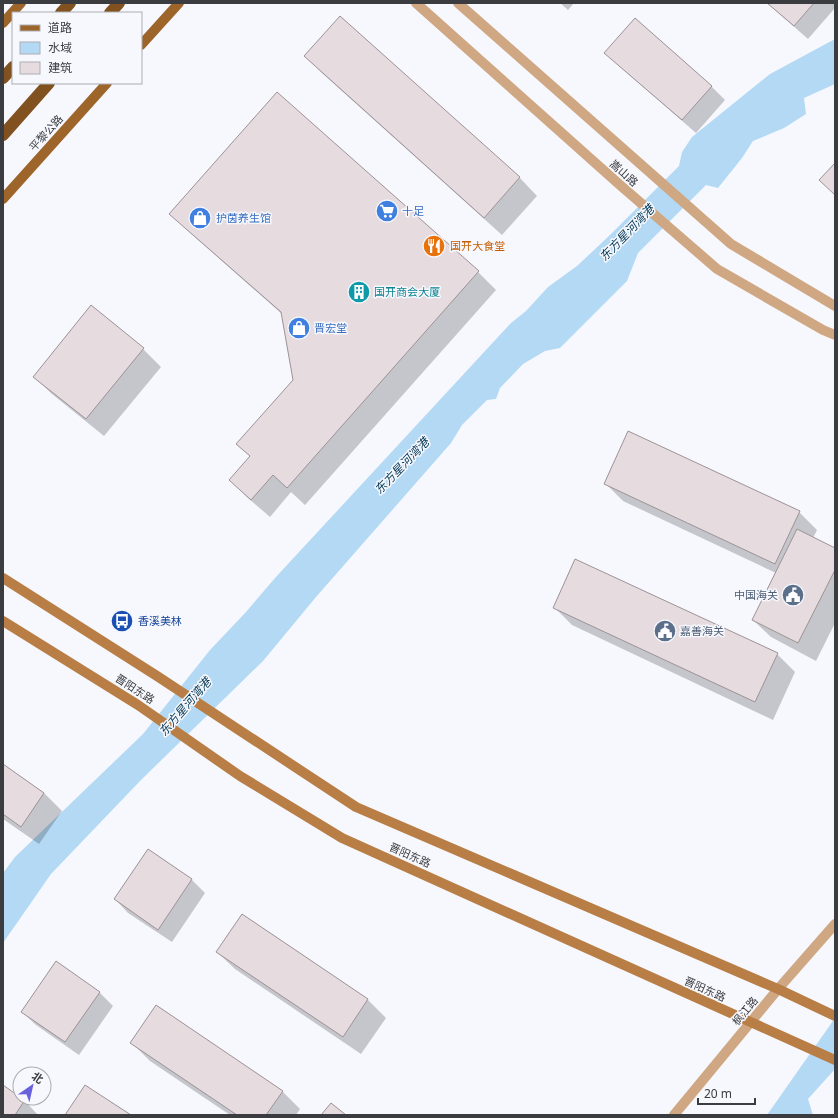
<svg xmlns="http://www.w3.org/2000/svg" width="838" height="1118" font-family="'Noto Sans','Noto Sans SC',sans-serif">
<rect width="100%" height="100%" fill="#f6f8fe"/>
<!-- water -->
<g fill="#b4d9f4">
<polygon points="835,39 835,84 804,98 806,114 784,128 753,141 742,158 718,188 706,185 638,253 627,281 560,348 545,351 523,364 500,388 496,399 487,400 462,425 451,443 316,597 263,661 141,780 51,874 3,943 3,873 15,857 143,734 210,650 246,612 275,578 511,323 526,311 548,287 577,266 610,235 679,166 682,152 692,137 770,74"/>
<polygon points="835,1018 835,1069 808,1099 813,1115 767,1115"/>
</g>
<!-- shadow -->
<g fill="#0003">
<polygon points="560,3 574,3 568,10"/>
<polygon points="767,3 834,3 835,8 808,39"/>
<polygon points="341,17 520,178 537,196 502,235 323,74 305,56"/>
<polygon points="606,53 711,86 725,100 696,133 619,66"/>
<polygon points="277,94 478,272 496,290 305,505 291,492 270,517 248,498 230,480 251,457 238,444 294,380 283,315 188,231 171,213"/>
<polygon points="143,349 161,367 104,436 52,394 34,377"/>
<polygon points="605,483 799,512 817,530 813,538 835,549 835,623 816,661 771,637 753,620 776,573 623,501"/>
<polygon points="554,607 777,654 795,672 773,720 572,625"/>
<polygon points="3,765 44,793 62,811 39,844 3,819"/>
<polygon points="149,850 192,880 205,893 172,942 128,913 115,899"/>
<polygon points="242,915 368,1000 386,1018 361,1054 235,969 217,952"/>
<polygon points="99,992 113,1006 79,1055 36,1025 22,1012"/>
<polygon points="132,1043 282,1091 300,1109 296,1115 230,1115 150,1061"/>
<polygon points="3,1086 25,1101 38,1115 3,1115"/>
</g>
<!-- building -->
<g fill="#e6dbde" stroke="#9d9295">
<polygon points="767,3 814,3 794,26"/>
<polygon points="340,16 520,177 484,218 304,56"/>
<polygon points="635,18 712,86 682,120 604,53"/>
<polygon points="277,92 479,271 287,488 273,475 251,500 229,480 250,456 236,444 293,380 281,312 169,214"/>
<polygon points="835,163 835,195 819,180"/>
<polygon points="91,305 144,348 86,419 33,377"/>
<polygon points="628,431 800,511 775,564 604,484"/>
<polygon points="797,529 835,548 835,570 798,643 752,620"/>
<polygon points="575,559 778,653 755,702 553,608"/>
<polygon points="3,764 44,793 21,827 3,814"/>
<polygon points="148,849 192,879 158,930 114,899"/>
<polygon points="242,914 368,999 343,1037 216,952"/>
<polygon points="56,961 100,992 65,1042 21,1012"/>
<polygon points="156,1005 283,1091 266,1115 237,1115 130,1043"/>
<polygon points="3,1085 20,1097 20,1098 25,1100 15,1115 3,1115"/>
<polygon points="85,1085 131,1115 65,1115"/>
<polygon points="331,1103 346,1115 321,1115"/>
</g>
<g fill="none" stroke-linecap="round" stroke-linejoin="round">
<!-- street -->
<g stroke="#cfa783" stroke-width="10">
<polyline points="416,3 620,185 717,269 823,330 835,335"/>
<polyline points="458,3 731,244 835,306"/>
<polyline points="674,1115 778,989 835,924"/>
</g>
<!-- secondary -->
<g stroke="#b87e45" stroke-width="10">
<polyline points="3,578 157,676 356,807 778,989 835,1016"/>
<polyline points="3,621 138,705 240,776 342,838 835,1060"/>
</g>
<!-- primary -->
<g stroke="#9d652a" stroke-width="10">
<polyline points="3,23 21,3"/>
<polyline points="141,45 179,3"/>
<polyline points="3,199 107,83"/>
</g>
<!-- highway -->
<g stroke="#81521f" stroke-width="12">
<polyline points="61,13 70,3"/>
<polyline points="110,13 119,3"/>
<polyline points="3,78 13,67"/>
<polyline points="3,135 49,83"/>
</g>
</g>
<!-- icons -->
<defs>
<g id="supermarket-disc" transform="scale(1.15)"><circle r="9.5" fill="#3f7fe0" stroke="#f6f8fe"/><path d="M-6-5.5h2.5l.6 2H6L4.5 2H-2.5L-4.4-4H-6ZM-1.5 3.2a1.3 1.3 0 1 0 .1 0ZM3 3.2a1.3 1.3 0 1 0 .1 0Z" fill="#fff"/></g>
<g id="shop-disc" transform="scale(1.15)"><circle r="9.5" fill="#3f7fe0" stroke="#f6f8fe"/><path d="M-5-2.5h2.3a2.7 3.5 0 0 1 5.4 0H5L5.5 6h-11ZM-1.5-2.5h3a1.5 2.3 0 0 0-3 0Z" fill="#fff"/></g>
<g id="restaurant-disc" transform="scale(1.15)"><circle r="9.5" fill="#e8710a" stroke="#f6f8fe"/><path d="M-5-6h1v4h1v-4h1v4h1v-4h1v5L-1.5 .5V6h-2V.5L-5-1ZM5-6V6H3V1.5H1.5Q1.5-4 5-6Z" fill="#fff"/></g>
<g id="building-disc" transform="scale(1.15)"><circle r="9.5" fill="#0f9aa8" stroke="#f6f8fe"/><path d="M-4-6H4V6H1V3H-1V6H-4ZM-2.5-4.3h1.7v1.8h-1.7ZM.8-4.3h1.7v1.8H.8ZM-2.5-1h1.7V.8h-1.7ZM.8-1h1.7V.8H.8Z" fill="#fff"/></g>
<g id="civic-disc" transform="scale(1.15)"><circle r="9.5" fill="#5c6f8a" stroke="#f6f8fe"/><path d="M-.6-6.5H3V-4.5H.6V-3L4-1V1h2V6H-6V1h2V-1L-.6-3ZM-1.2 2.5V6h2.4V2.5Z" fill="#fff"/></g>
<g id="bus-disc" transform="scale(1.15)"><circle r="9.5" fill="#1a4fb4" stroke="#f6f8fe"/><path d="M-5-6H5V4H4V6H2V4H-2V6H-4V4H-5ZM-3.5-4V0h7V-4ZM-3.5 1.2v1.5H-2V1.2ZM2 1.2v1.5H3.5V1.2Z" fill="#fff"/></g>
</defs>
<g fill-rule="evenodd">
<use href="#supermarket-disc" x="387" y="211"/>
<use href="#shop-disc" x="200" y="218"/>
<use href="#restaurant-disc" x="434" y="246"/>
<use href="#building-disc" x="359" y="292"/>
<use href="#shop-disc" x="299" y="328"/>
<use href="#civic-disc" x="793" y="595"/>
<use href="#bus-disc" x="122" y="621"/>
<use href="#civic-disc" x="665" y="631"/>
</g>
<g text-anchor="middle" stroke-width="3" stroke-linejoin="round" paint-order="stroke">
<!-- street labels -->
<g font-size="11" fill="#3b3c40" stroke="#f6f8fe">
<text transform="translate(46 133) rotate(-48)" y="4">平黎公路</text>
<text transform="translate(624 173) rotate(42)" y="4">嵩山路</text>
<text transform="translate(135 689) rotate(33)" y="4">晋阳东路</text>
<text transform="translate(410 855) rotate(24)" y="4">晋阳东路</text>
<text transform="translate(705 989) rotate(24)" y="4">晋阳东路</text>
<text transform="translate(745 1011) rotate(-50)" y="4">枫江路</text>
</g>
<!-- shop labels -->
<g font-size="11" fill="#366cbe" stroke="#f6f8fe" text-anchor="start">
<text x="402" y="215">十足</text>
<text x="216" y="222">护茵养生馆</text>
<text x="314" y="332">晋宏堂</text>
</g>
<!-- food labels -->
<g font-size="11" fill="#c56008" stroke="#f6f8fe" text-anchor="start">
<text x="450" y="250">国开大食堂</text>
</g>
<!-- culture labels -->
<g font-size="11" fill="#0d838f" stroke="#f6f8fe" text-anchor="start">
<text x="374" y="296">国开商会大厦</text>
</g>
<!-- service labels -->
<g font-size="11" fill="#4e5e75" stroke="#f6f8fe" text-anchor="end">
<text x="778" y="599">中国海关</text>
<text x="680" y="635" text-anchor="start">嘉善海关</text>
</g>
<!-- transit labels -->
<g font-size="11" fill="#164399" stroke="#f6f8fe" text-anchor="start">
<text x="138" y="625">香溪美林</text>
</g>
<!-- water labels -->
<g font-size="12" font-style="italic" fill="#003754" stroke="#f6f8fe">
<text transform="translate(627 233) rotate(-46)" y="4">东方星河湾港</text>
<text transform="translate(402 466) rotate(-46)" y="4">东方星河湾港</text>
<text transform="translate(185 707) rotate(-49)" y="4">东方星河湾港</text>
</g>
</g>
<!-- border -->
<rect width="838" height="1118" fill="none" stroke="#3b3c40" stroke-width="8"/>
<!-- legend -->
<rect x="12" y="12" width="130" height="72" fill="#f6f8fe" stroke="#abadb2"/>
<rect x="20" y="25" width="20" height="6" fill="#9d652a" stroke="#abadb2"/>
<text x="48" y="32" font-size="12" fill="#3b3c40">道路</text>
<rect x="20" y="42" width="20" height="12" fill="#b4d9f4" stroke="#abadb2"/>
<text x="48" y="52" font-size="12" fill="#3b3c40">水域</text>
<rect x="20" y="62" width="20" height="12" fill="#e6dbde" stroke="#abadb2"/>
<text x="48" y="72" font-size="12" fill="#3b3c40">建筑</text>
<!-- north arrow -->
<g transform="translate(32 1086) rotate(34)"><circle r="19" fill="#f6f8fe" stroke="#abadb2"/>
<path d="M0-3L7 15L0 10L-7 15Z" fill="#6862db"/>
<text y="-6" font-size="11" font-weight="bold" text-anchor="middle" fill="#3b3c40">北</text>
</g>
<!-- scale -->
<path d="M698 1098v6h57v-6" fill="none" stroke="#3b3c40" stroke-width="2"/>
<text x="704" y="1098" font-size="12" fill="#3b3c40" stroke="#f6f8fe" stroke-width="3" paint-order="stroke">20 m</text>
</svg>
